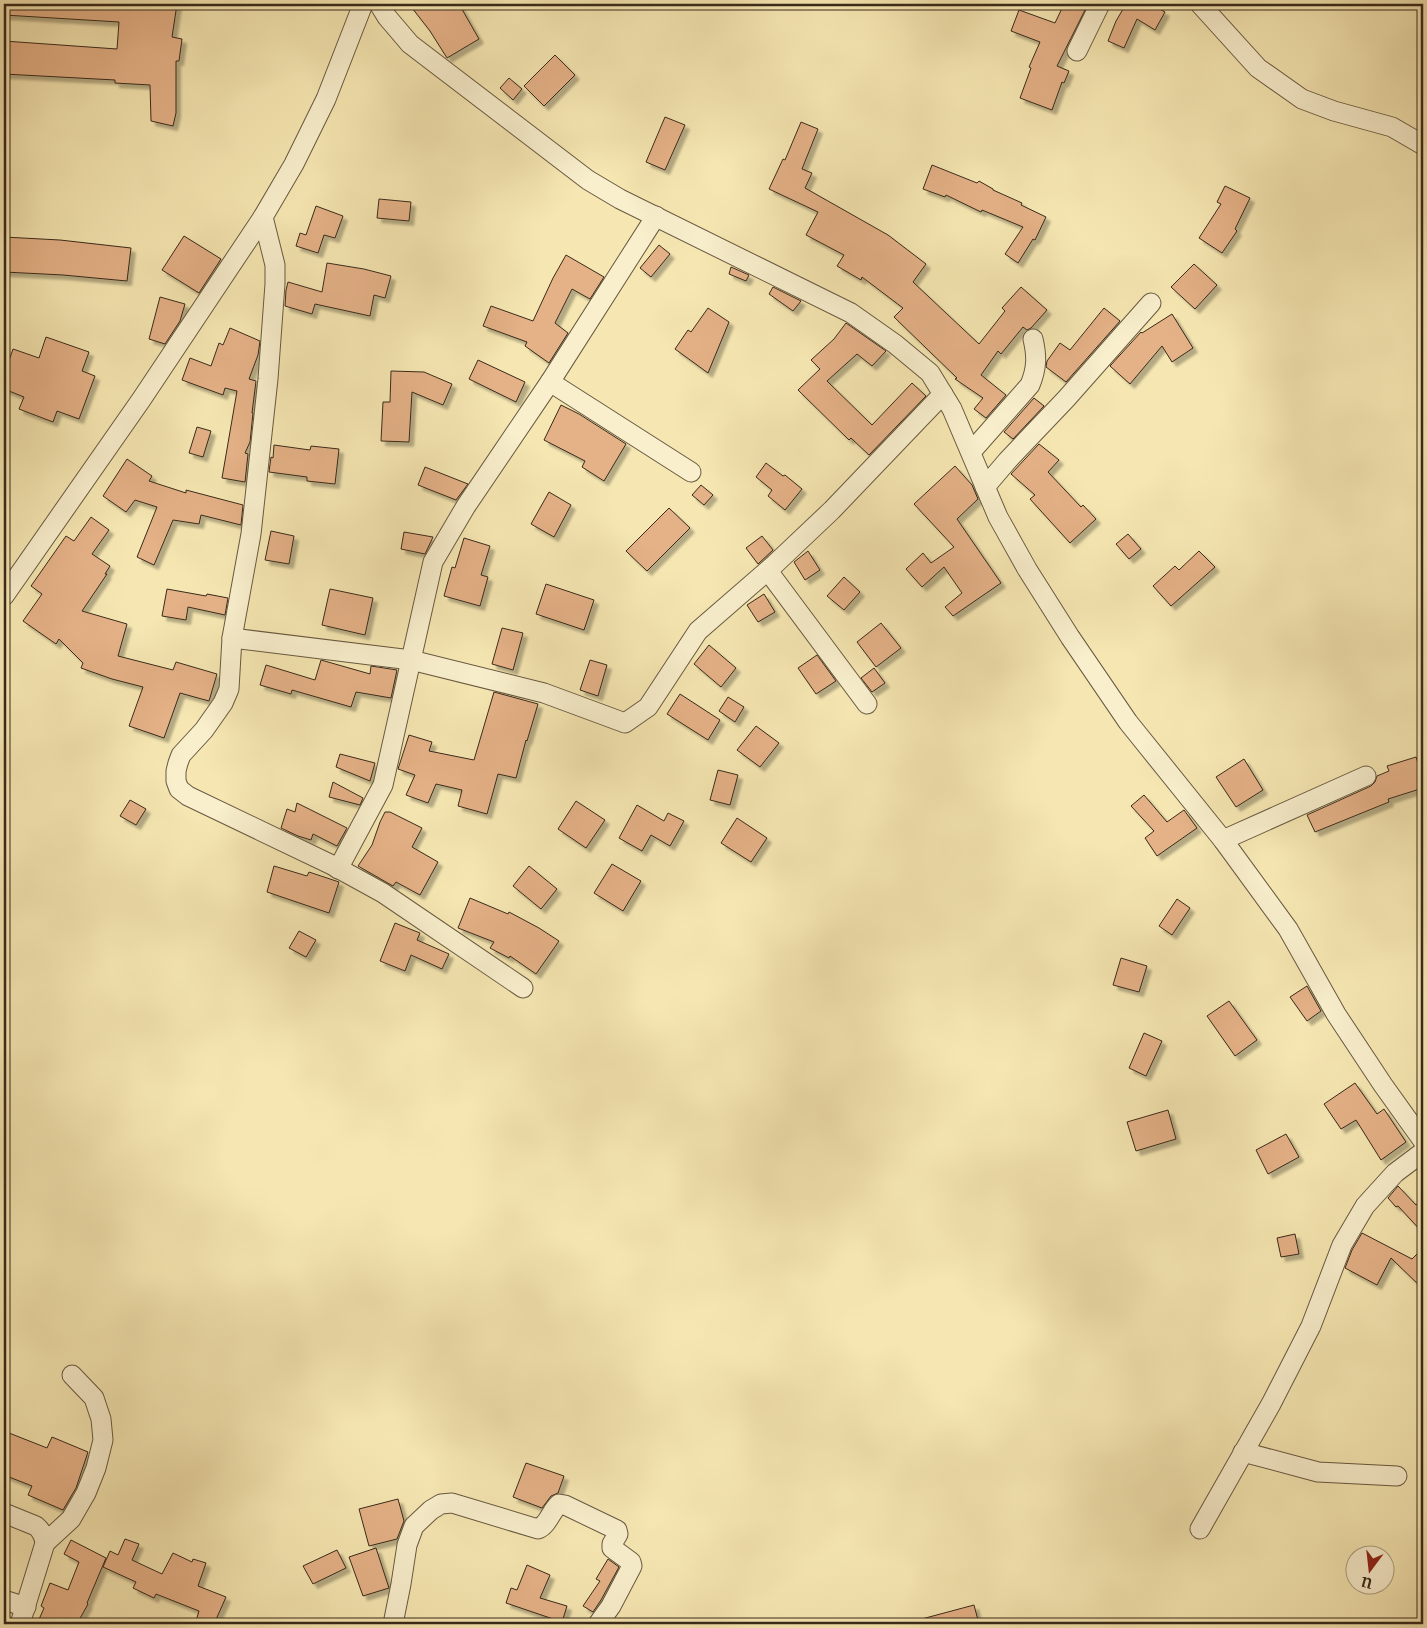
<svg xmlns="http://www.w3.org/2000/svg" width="1427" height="1628" font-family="'IM FELL French Canon',serif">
<defs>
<filter id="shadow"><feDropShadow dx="4.5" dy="4.5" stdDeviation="1" flood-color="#0004"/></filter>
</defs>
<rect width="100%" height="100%" fill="#f6e7b2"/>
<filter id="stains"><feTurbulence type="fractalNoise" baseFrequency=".004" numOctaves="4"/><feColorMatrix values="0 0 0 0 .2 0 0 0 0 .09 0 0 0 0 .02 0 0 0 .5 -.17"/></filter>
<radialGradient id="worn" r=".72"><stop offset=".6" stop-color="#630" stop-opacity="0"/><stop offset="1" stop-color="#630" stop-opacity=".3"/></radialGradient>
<!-- building -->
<g fill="#e5b187" stroke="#382a1a" filter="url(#shadow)">
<polygon points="4,4 177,4 172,37 182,39 179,61 176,61 176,113 173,126 151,121 150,85 115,83 115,80 4,74 4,41 117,49 119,22 4,15"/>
<polygon points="409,4 459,4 479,39 447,58 430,31"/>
<polygon points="1064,4 1088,4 1057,66 1069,71 1064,83 1062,82 1052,110 1020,98 1031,68 1029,67 1040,42 1011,31 1019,10 1055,23"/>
<polygon points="1126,4 1151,4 1165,12 1155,30 1137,19 1124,48 1108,41 1116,21"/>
<polygon points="555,55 575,75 544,106 524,86"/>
<polygon points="509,78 522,89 513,100 500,88"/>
<polygon points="665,117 685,125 665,170 646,162"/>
<polygon points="801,122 818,129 802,169 812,173 805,188 888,235 926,264 913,282 979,344 1005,311 1002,308 1021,287 1047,310 1031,328 1027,330 1023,327 1001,354 998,351 981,375 1006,395 986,418 974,409 983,398 955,379 957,378 894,317 903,308 862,277 861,280 837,266 844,255 806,235 818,212 769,189 783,159 785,160"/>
<polygon points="932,165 977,183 979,181 993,189 993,190 1022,203 1021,205 1046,217 1035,240 1033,239 1018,263 1005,254 1023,227 982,210 981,212 946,195 945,197 923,189"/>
<polygon points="1225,186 1250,198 1235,229 1237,231 1222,253 1199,238 1221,204 1217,202"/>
<polygon points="379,199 411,202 409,221 377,218"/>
<polygon points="316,206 343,216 335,238 324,235 318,253 296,246 300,233 306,235"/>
<polygon points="184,236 221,259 199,293 162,270"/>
<polygon points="4,237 60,240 131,248 127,281 63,275 4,272"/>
<polygon points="659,245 670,254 651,277 640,268"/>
<polygon points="566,255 604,277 590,299 572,289 555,323 568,333 549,363 525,346 527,342 483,326 491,306 533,321 553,278"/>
<polygon points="327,263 364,269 391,276 385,298 374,295 370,316 315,304 312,314 285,306 286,290 288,282 322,292"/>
<polygon points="1194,264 1217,285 1195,309 1171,287"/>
<polygon points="731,267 749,275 746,281 729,274"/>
<polygon points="773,287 801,301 793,311 769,294"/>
<polygon points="160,297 185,304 180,321 165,344 149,339"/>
<polygon points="708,308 729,322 708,373 675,349 688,330 691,332"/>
<polygon points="1104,308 1120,321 1066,382 1046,367 1047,361 1060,343 1070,350"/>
<polygon points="1172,314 1193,348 1172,362 1162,346 1130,384 1110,366 1141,332 1142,333"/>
<polygon points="846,323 886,351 872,366 857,354 827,381 872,425 912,383 926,396 869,455 851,438 849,440 798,390 820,369 811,360 834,339"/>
<polygon points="230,328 260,341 258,355 249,379 256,381 252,413 253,413 250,442 245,453 248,454 245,482 222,478 237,391 225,388 223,395 182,380 190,358 211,366 219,343 223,345"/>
<polygon points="46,337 89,352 82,371 95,376 79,419 57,411 53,422 19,409 24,397 4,389 4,375 13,349 39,358"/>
<polygon points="478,360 525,382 516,402 469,379"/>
<polygon points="391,371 424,372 452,384 443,405 412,392 409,442 381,441 383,402 390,402"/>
<polygon points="1034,398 1044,406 1013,439 1004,432"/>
<polygon points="561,405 579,414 626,444 604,481 582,467 585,461 544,440"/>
<polygon points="197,427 211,431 203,457 189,453"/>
<polygon points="1039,444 1059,460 1048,472 1081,507 1083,505 1096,519 1070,543 1030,499 1035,495 1011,474"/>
<polygon points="274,445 310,450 311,446 339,449 335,484 307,481 307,477 269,472 271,457 273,458"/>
<polygon points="127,459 152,476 149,481 186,493 186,490 243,505 241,525 201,515 199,524 173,520 154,565 137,557 157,507 135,500 126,512 103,496"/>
<polygon points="766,463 783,476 785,475 802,489 785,510 768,496 772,490 756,477"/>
<polygon points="955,466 972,485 978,499 957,519 1001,583 953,616 945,607 962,593 944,567 922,587 906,569 923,553 931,563 954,547 914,504"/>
<polygon points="425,467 468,484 456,500 418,485"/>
<polygon points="701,485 713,495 704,505 692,495"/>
<polygon points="549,492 571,505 554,537 531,524"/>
<polygon points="669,508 690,528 647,571 626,551"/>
<polygon points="91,517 109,530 92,554 110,566 105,574 107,574 82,611 127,624 118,656 173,670 176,662 217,674 209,701 180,693 164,738 129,726 143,687 112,679 81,668 83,663 59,639 56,644 23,621 42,594 31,586 66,536 74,541"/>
<polygon points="271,531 294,536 289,564 265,560"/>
<polygon points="404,532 433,537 425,554 401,549"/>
<polygon points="1128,534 1141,549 1129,559 1116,544"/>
<polygon points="762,536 773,550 758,564 746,548"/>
<polygon points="464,538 490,546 481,575 488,577 480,606 444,596 452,567 455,568"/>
<polygon points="808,551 820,570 805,580 794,562"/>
<polygon points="1199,551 1215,567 1171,606 1153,586 1175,566 1179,570"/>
<polygon points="844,577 860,592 844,610 827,596"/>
<polygon points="546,584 594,600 584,630 536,614"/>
<polygon points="167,589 206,596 207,594 228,598 225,615 188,607 186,620 162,616"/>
<polygon points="330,589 373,598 365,635 322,625"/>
<polygon points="764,594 775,612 758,622 747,605"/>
<polygon points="881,623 901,648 876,667 857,642"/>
<polygon points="502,628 523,633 513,670 492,664"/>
<polygon points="709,645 736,668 721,687 694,664"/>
<polygon points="817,655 836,681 816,694 798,668"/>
<polygon points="321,660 370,674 371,666 397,670 391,698 356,692 351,707 292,690 291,694 260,685 266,665 315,680"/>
<polygon points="590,660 607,665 598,696 580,690"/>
<polygon points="874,668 885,683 872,692 861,678"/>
<polygon points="494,692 538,704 527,741 526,740 516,778 498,774 487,814 458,806 462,790 436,784 428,803 406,795 415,775 398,769 409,735 432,742 429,751 474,760"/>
<polygon points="680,694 720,720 708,740 667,714"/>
<polygon points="728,697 744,707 735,722 719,711"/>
<polygon points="756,726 779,743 760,767 737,750"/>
<polygon points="340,754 375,763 370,781 336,767"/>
<polygon points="1416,757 1423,778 1423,788 1388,799 1389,802 1315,832 1307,815 1371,786 1375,782 1377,776 1389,771 1387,766"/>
<polygon points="1244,759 1263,790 1236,807 1216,777"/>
<polygon points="718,770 738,775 730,805 710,800"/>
<polygon points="333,782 363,798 360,805 329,797"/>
<polygon points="1144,795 1167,822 1184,810 1197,828 1157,856 1145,838 1154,831 1131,806"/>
<polygon points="130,800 146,809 136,825 120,816"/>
<polygon points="576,801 605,820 586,848 558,829"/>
<polygon points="297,803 347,828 337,846 313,834 311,840 298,836 281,828 287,809 295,812"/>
<polygon points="637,805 664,821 668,813 684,821 670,846 651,835 642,851 619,838"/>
<polygon points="385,812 390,812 422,828 412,847 438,862 420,895 396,882 393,886 358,866 372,845 380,822"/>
<polygon points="737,818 767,838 751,862 721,843"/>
<polygon points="612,864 641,881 623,911 594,893"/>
<polygon points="274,866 307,876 309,872 339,882 329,913 267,892"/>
<polygon points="529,866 557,889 541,909 513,886"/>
<polygon points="470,898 508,914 509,912 539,928 559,941 536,974 510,956 509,958 490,948 494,942 458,928"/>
<polygon points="1177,899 1190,908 1172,935 1159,926"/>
<polygon points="395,923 420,933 417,940 449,954 442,969 411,955 405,971 380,961"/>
<polygon points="299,931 316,940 306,957 289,948"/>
<polygon points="1121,958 1147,966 1139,992 1113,985"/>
<polygon points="1307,986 1321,1011 1307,1021 1290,997"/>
<polygon points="1229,1001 1257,1040 1235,1056 1207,1016"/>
<polygon points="1144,1033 1162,1041 1146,1076 1129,1068"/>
<polygon points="1355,1083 1377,1114 1384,1109 1406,1142 1381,1160 1356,1120 1341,1129 1324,1104"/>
<polygon points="1168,1110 1176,1139 1136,1151 1127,1122"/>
<polygon points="1286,1134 1299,1157 1268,1174 1256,1150"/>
<polygon points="1398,1186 1416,1205 1423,1198 1423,1233 1398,1206 1396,1207 1388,1198"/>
<polygon points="1362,1233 1412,1259 1423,1248 1423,1289 1391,1258 1377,1285 1345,1268 1352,1250"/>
<polygon points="1295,1234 1299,1254 1281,1257 1277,1238"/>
<polygon points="4,1431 47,1448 52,1437 88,1452 76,1488 63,1510 28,1495 32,1486 4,1475"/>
<polygon points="526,1463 564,1476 558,1493 551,1496 542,1508 513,1497"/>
<polygon points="398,1499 404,1521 397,1539 369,1546 359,1509"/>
<polygon points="125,1539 139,1544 132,1560 162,1574 173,1553 192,1562 193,1559 206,1563 198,1586 226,1597 214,1624 195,1624 199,1611 156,1594 154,1598 133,1588 136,1582 103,1567 110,1551 118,1555"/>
<polygon points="71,1540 106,1558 87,1603 88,1604 77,1624 37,1624 44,1608 41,1606 50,1583 68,1590 79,1562 64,1554"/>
<polygon points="376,1548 389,1588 363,1596 349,1557"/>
<polygon points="337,1550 346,1568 313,1584 303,1566"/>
<polygon points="608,1559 619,1567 601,1600 593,1612 583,1606 600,1581 596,1579"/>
<polygon points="527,1565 550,1575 540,1598 567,1606 562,1622 506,1603 511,1588 517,1590"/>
<polygon points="974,1605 979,1624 918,1624 918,1620"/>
</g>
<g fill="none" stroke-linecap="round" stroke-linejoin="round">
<!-- minor casing -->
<g stroke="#685940" stroke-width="21">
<g id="minor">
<polyline points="379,4 387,17 410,44 588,180 620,199 851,313 895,344 930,373 952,409 998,517 1027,569 1070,637 1128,722 1223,840 1288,929 1336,1014 1383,1085 1423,1141"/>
<polyline points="1200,4 1258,68 1302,99 1334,111 1392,127 1423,145"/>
<polyline points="1077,51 1100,4"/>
<polyline points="263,217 275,265 275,284 268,379 251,534 232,638 229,689 223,703 204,730 181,755 178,763 176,771 176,781 179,789 188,796 332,865 383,893 523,988"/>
<polyline points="550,382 691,472"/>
<path d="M971 452 1030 385C1037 368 1037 356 1033 339"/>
<polyline points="985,487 1008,460 1066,399 1151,303"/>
<polyline points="768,571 867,704"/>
<polyline points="4,596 141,400 263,217 294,164 326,99 363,4"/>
<polyline points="232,638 411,660 544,693 625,723 648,707 698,631 775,564 832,510 943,394"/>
<polyline points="1223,840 1366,776"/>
<polyline points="338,869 383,785 433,562 466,506 550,382 656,216"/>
<polyline points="1243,1452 1318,1472 1397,1476"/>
<path d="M4 1513 36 1526C42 1531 44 1536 45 1543L20 1624"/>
<polyline points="1200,1529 1271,1404 1311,1326 1342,1245 1365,1206 1395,1173 1423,1152"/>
<polyline points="45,1543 71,1519 86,1493 96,1468 103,1440 101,1419 94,1398 72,1375"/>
<polyline points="4,1600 26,1607"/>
<path d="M393 1624 401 1584 407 1545 414 1526 431 1510 441 1504 452 1503 538 1529C548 1525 551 1511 559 1504L565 1505 617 1530 618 1534 612 1544V1548L631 1562 632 1566 611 1606 598 1624"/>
</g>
</g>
<!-- minor -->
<use href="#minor" stroke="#f9efcd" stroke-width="19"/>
</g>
<!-- margin -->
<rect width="1427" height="1628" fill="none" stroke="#f6e7b2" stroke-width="20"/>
<rect x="5" y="5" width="1417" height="1618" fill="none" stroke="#382a1a" stroke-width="2.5"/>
<rect x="10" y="10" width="1407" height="1608" fill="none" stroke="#382a1a"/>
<!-- north arrow -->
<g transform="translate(1370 1570) rotate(195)"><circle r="24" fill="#f9efcd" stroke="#aca085"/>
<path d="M0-4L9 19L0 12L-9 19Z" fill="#8f2418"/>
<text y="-8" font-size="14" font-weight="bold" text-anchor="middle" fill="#382a1a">U</text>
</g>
<rect width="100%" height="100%" filter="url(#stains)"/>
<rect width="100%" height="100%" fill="url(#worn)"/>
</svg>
